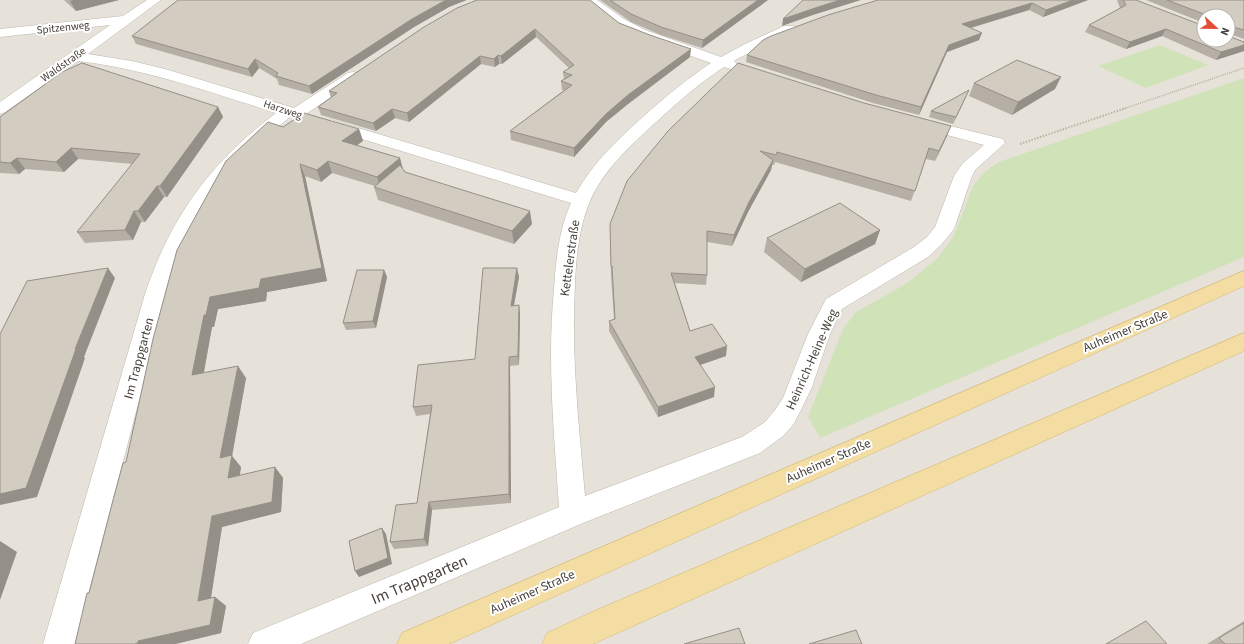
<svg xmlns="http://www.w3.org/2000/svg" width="1244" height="644" font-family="'Source Sans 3',sans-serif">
<rect width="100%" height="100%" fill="#f3f0ea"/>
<!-- residential -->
<path fill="#e6e2d9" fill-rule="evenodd" d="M0 0H1244V644H0ZM1204 16H1228V40H1204Z"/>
<!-- green -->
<g fill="#cfe2b8">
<polygon points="1160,45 1208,65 1146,88 1098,66"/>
<polygon points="1244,78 1244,257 820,438 808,417 843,329 856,312 906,284 938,258 954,236 974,184 986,171 999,162"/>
</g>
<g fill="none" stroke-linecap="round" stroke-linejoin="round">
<!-- minor casing -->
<g stroke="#bdb8ad" stroke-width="1">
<g id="minor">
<path d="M147 0H161L88 54 132 61 165 69 294 108 348 73 353 72 358 73 360 76 358 79 306 114 305 118 299 120 290 117C226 167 190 216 167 294L75 644H43L145 294C171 216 211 162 276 113 210 92 146 69 78 61L5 112 0 114V102L110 25 0 37V29L123 16Z"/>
<path d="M583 0H597L624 19 645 30 721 57 745 44 784 26H794L796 29 794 32 737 59 734 61 738 65 736 68 731 69 724 67C699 83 677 103 655 123 630 146 604 169 590 201 579 227 576 257 575 284 571 356 579 426 585 496L742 437 765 422 775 410 783 398 808 334 826 299 914 247 927 237 935 227 954 176 963 163 984 145 914 126 912 123 914 120 920 118 926 120 1003 139 1005 143 975 170 972 176 954 229 941 245 928 257 842 309 830 334 812 387 801 410 793 425 783 436 760 453 583 523 301 644H248L253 633 559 507C554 434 547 361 554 289 556 259 559 230 571 203L326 128 324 125 326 122 332 120 338 122 576 193C593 163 618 139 643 117 665 97 687 79 711 63L635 36 614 25Z"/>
</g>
</g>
<!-- major casing -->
<g stroke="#d6b975" stroke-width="1">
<g id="major">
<polygon points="1244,271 1244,286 449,644 397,644 402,633"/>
<polygon points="1244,333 1244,351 593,644 542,644 547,633 592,612"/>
</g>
</g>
<!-- path-far1 -->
<polyline stroke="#beb3a0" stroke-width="1.5" stroke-dasharray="1 1" stroke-linecap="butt" points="1123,109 1244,68"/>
<!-- path -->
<polyline stroke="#beb3a0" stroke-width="2" stroke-dasharray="1.5 1.5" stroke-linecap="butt" points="1020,144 1126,108"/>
<!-- minor -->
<use href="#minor" fill="#fff" fill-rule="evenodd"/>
<!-- major -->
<use href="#major" fill="#f3dda3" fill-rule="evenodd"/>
</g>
<!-- wall -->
<g fill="#b5afa6">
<polygon points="64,0 119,0 76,11"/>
<polygon points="477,0 619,23 690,57 628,104 606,122 574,157 511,140 510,131 564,90 562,90 561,81 564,80 563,72 569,68 536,37 502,64 499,64 495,67 481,64 409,122 395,118 376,131 321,115 318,107 331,98 329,91"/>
<polygon points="600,0 768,0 702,48 661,35 631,22"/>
<polygon points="878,0 1088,0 1043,17 1029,10 971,28 979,40 947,52 919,115 873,103 746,62 747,55"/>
<polygon points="1117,0 1136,0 1228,40 1228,16 1204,16 1204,23 1146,0 1244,0 1244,39 1230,34 1228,36 1244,42 1244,51 1216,60 1162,36 1126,49 1085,32 1089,25 1120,8"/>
<polygon points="449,7 414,27 312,94 279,85 277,79 259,68 252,77 136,44 132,36"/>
<polygon points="974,83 1055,89 1012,115 969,96"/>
<polygon points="966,97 953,124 929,117 931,111"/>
<polygon points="218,107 223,117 167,197 164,197 145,222 141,222 133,240 85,243 77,232 133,164 78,159 64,172 25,169 19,174 0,173 0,117"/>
<polygon points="283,127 359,129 363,141 357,145 400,158 403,169 405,172 532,224 514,244 378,200 374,187 375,186 332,173 321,182 305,176 327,281 267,292 266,301 218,309 214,327 212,327 204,373 246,378 232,456 241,467 239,476 275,467 283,478 281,512 222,527 211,598 215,597 226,606 221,633 175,644 75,644 126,462"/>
<polygon points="668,131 947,136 935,161 926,159 911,201 775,162 774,165 772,165 771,170 748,212 732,246 707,242 707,275 706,285 675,283 690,331 726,356 700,365 714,397 658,417 609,331 609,321 614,319 611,276 610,224"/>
<polygon points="880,230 875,244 801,282 764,252 767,238"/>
<polygon points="384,270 387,277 376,328 346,330 343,323"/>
<polygon points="519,277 514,306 519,305 520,314 519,365 510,366 511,503 432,510 428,546 394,549 390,542 417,503 430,414 416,416 413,407 475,359"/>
<polygon points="1244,621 1244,644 1207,644"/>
</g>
<!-- shaded-wall -->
<g fill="#948f87">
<polygon points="73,0 119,0 76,11 70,1"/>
<polygon points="446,0 467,0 449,7 414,27 312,94 309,86 412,19"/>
<polygon points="758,0 768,0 702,48 703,40"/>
<polygon points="840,0 861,0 813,15 782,26 783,19 815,8"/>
<polygon points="1073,0 1088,0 1043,17 1046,10"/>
<polygon points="1032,3 1029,10 960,31 962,24"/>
<polygon points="535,29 536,37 502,64 501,56"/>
<polygon points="1166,29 1162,36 1126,49 1130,42"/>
<polygon points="982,33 979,40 947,52 919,115 921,107 949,45"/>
<polygon points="1244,45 1244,51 1216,60 1221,52"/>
<polygon points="691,49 690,57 628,104 606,122 574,157 574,148 606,114 628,95"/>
<polygon points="498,55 499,64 495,67 494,59"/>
<polygon points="480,56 481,64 409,122 407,113"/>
<polygon points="255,59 259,68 252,77 248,69"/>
<polygon points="1061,77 1055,89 1012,115 1018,102"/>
<polygon points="969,90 966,97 953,124 956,117"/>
<polygon points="218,107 223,117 167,197 160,186"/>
<polygon points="392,109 395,118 376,131 373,123"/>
<polygon points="951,126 947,136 935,161 939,151"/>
<polygon points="359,129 363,141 346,153 342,141"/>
<polygon points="71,148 78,159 64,172 56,162"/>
<polygon points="17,158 25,169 19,174 10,163"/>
<polygon points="400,158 403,170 381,189 377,177"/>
<polygon points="773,160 771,170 748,212 732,246 734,235 749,202"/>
<polygon points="328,161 332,173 321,182 317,170"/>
<polygon points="300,164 305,176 327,281 267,292 266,301 218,309 214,327 212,327 201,387 192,375 204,315 210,297 261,279"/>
<polygon points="157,186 164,197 145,222 138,211"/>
<polygon points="134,211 141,222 133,240 125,230"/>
<polygon points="530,211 532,224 514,244 512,231"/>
<polygon points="880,230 875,244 801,282 805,269"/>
<polygon points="108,268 115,278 84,357 85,358 37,497 0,505 0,494 75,349"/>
<polygon points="517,268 519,277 512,315 511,306"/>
<polygon points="384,270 387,277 376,328 373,321"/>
<polygon points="519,305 520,314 519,365 518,356"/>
<polygon points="727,346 726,356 694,367 695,357"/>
<polygon points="509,357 510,366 511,503 509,494"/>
<polygon points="238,366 246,378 232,456 241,467 238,489 228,478 220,458"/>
<polygon points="715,387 714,397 658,417 658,407"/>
<polygon points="275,467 283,478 281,512 222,527 209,610 198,601 212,516"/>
<polygon points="429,502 432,510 428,546 424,539"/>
<polygon points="382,528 386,534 392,564 359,577 355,571"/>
<polygon points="0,541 17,552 0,600"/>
<polygon points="215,597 226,606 221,633 175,644 135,644 138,641"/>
</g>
<!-- building -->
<g fill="#d3ccc1" stroke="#948f87">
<polygon points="178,0 446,0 412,19 309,86 276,76 278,73 255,59 248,69 132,36"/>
<polygon points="477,0 590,0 619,23 650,35 691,49 628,95 606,114 574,148 510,131 572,85 561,81 572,75 563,72 574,65 535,29 501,56 498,55 494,59 480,56 407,113 392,109 373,123 318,107 337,93 329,91 424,27 457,8"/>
<polygon points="610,0 758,0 703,40 661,27 631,14"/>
<polygon points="803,0 840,0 815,8 783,19"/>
<polygon points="878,0 1073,0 1046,10 1032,3 962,24 982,33 949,45 921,107 876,95 747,55 763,40 771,36 828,15"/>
<polygon points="1123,0 1136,0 1204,26 1204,40 1228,40 1228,36 1244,42 1244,45 1221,52 1166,29 1130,42 1089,25 1126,5"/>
<polygon points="1167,0 1244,0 1244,30 1233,27 1231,28 1231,31 1228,32 1228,16 1209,16"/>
<polygon points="1017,60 1061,77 1018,102 974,83"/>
<polygon points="82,63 218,107 160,186 157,186 138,211 134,211 125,230 77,232 140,154 71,148 56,162 17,158 10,163 0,162 0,117 62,72"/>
<polygon points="738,63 864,103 951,126 939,151 929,148 915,191 777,152 776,155 760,151 773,160 749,202 734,235 707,231 707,275 671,273 690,331 712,324 727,346 695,357 715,387 658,407 609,321 615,319 612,267 613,267 611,266 610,224 627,181 668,131"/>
<polygon points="969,90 956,117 931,111"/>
<polygon points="304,113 359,129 342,141 400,158 377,177 328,161 317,170 300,164 322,268 261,279 259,288 210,297 206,315 204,315 192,375 238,366 220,458 232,455 228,478 275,467 272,502 212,516 198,601 215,597 210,625 138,641 138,643 135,644 75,644 87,593 89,593 112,504 123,463 126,462 153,339 177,250 226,161 268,122 283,127"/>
<polygon points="400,165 405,172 530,211 512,231 374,187"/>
<polygon points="840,203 880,230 805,269 767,238"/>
<polygon points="108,268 75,349 76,349 26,488 0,494 0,334 27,281"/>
<polygon points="483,268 517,268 511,306 519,305 518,356 509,357 509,494 429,502 424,539 390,542 396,505 417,503 432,405 413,407 418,365 475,359"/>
<polygon points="357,270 384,270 373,321 343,323"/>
<polygon points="382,528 388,558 355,571 349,541"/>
<polygon points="1146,621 1167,644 1106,644"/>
<polygon points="1244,623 1244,644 1225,644 1219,638"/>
<polygon points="739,628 745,644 684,644"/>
<polygon points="856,630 862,644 809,644"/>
</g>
<g text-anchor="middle" stroke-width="4" stroke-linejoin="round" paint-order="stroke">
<!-- far-street labels -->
<g font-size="11" fill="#464139" stroke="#fff">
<text transform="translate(63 27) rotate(-6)" y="4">Spitzenweg</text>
<text transform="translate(63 64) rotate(-35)" y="4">Waldstraße</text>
<text transform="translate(283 109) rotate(18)" y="4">Harzweg</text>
</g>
<!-- street labels -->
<g font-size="13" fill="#464139" stroke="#fff">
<text transform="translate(569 258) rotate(-82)" y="5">Kettelerstraße</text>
<text transform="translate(1125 330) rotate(-23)" y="5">Auheimer Straße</text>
<text transform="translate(138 358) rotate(-75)" y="5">Im Trappgarten</text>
<text transform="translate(811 359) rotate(-66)" y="5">Heinrich-Heine-Weg</text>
<text transform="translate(828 460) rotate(-24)" y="5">Auheimer Straße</text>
<text transform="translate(532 591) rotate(-24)" y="5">Auheimer Straße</text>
</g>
<!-- near-street labels -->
<g font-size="16" fill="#464139" stroke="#fff">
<text transform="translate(419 579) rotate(-23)" y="6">Im Trappgarten</text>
</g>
</g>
<!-- north arrow -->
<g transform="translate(1216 28) rotate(112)"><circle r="19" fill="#ffffff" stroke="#b5b3b0"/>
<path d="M0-3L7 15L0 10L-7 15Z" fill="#e14e33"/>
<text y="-6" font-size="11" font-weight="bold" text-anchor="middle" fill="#464139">N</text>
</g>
</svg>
